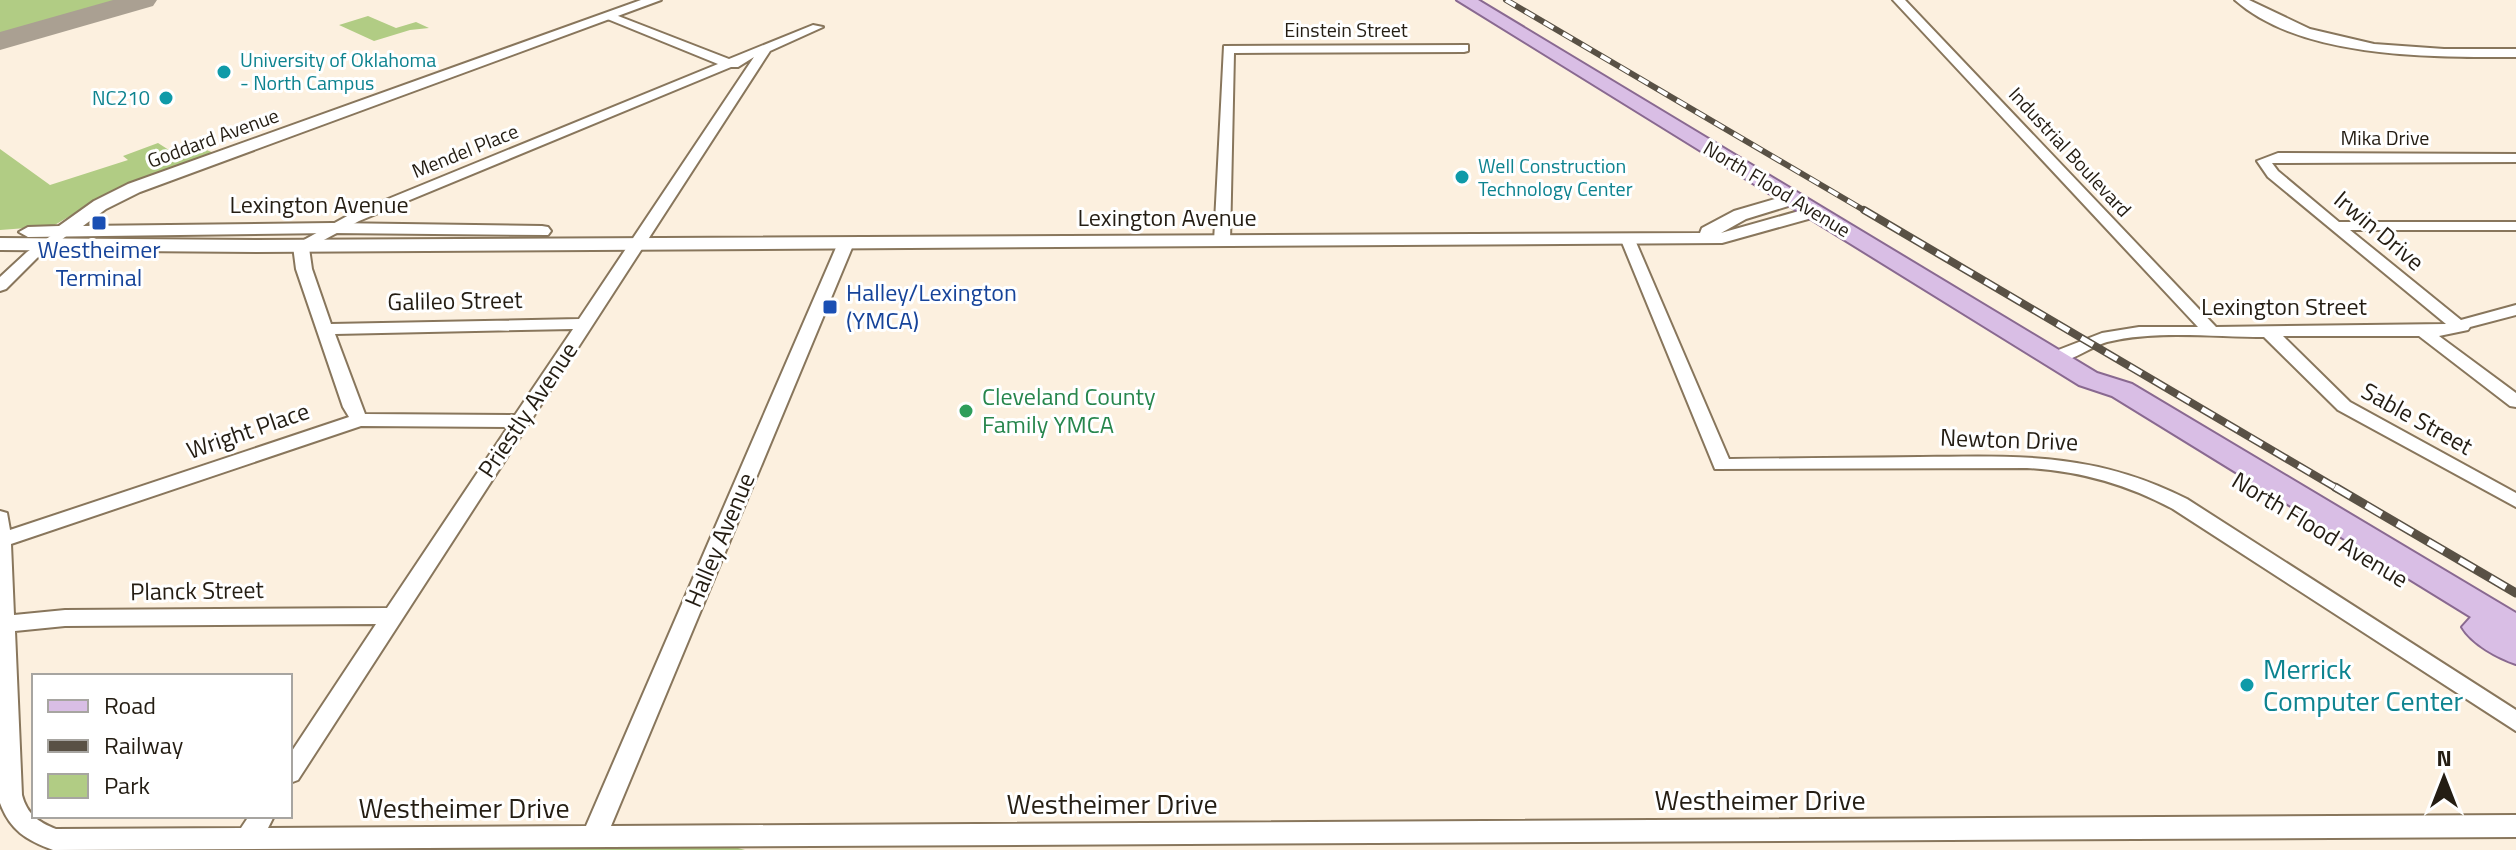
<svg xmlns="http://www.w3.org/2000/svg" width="2516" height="850" font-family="'Titillium Web',sans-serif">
<rect width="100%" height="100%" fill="#fcf0df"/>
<!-- green -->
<g fill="#b1cc84">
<polygon points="0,0 131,0 0,37"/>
<polygon points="368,16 396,28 416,22 429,28 410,30 374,41 339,25"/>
<polygon points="158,143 172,152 199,147 214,153 92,203 53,226 0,230 0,149 50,185 128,160 123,156"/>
<polygon points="420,846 738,848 745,850 403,850"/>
</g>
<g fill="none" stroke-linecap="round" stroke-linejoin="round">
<!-- taxiway -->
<polygon fill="#aaa092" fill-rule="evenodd" points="113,0 157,0 153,6 0,50 0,32"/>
<!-- minor casing -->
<g stroke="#88765c" stroke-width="4">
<g id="minor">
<path d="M1893 0H1905L2216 327 2446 324 2268 177 2257 161 2278 153 2516 154V162L2272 163 2278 171 2339 222H2516V230H2350L2461 320 2516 305V315L2470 327 2468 330 2439 336 2516 393V407L2510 406 2419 336H2283L2350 402 2516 493V507L2338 410 2264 337C2215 337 2154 330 2107 342 2089 347 2067 366 2048 362L2046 358 2048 354 2102 333 2139 327H2198Z"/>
<path d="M2235 0H2249L2310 29 2374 44 2444 49H2516V57C2433 57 2301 59 2235 0Z"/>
<path d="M605 14H613L729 59 813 25 823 27 770 51 298 780 290 783V754L376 624 65 626 15 631 22 795C27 814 38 822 56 829L241 828 249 816H274L268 828 586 826 838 243 846 238 854 243 611 826 2516 815V837L53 850C26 840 10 830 0 803V511L7 513 10 530 349 417 343 407 296 269 293 246 349 215 718 64 605 18ZM754 57 579 319 331 324 312 269 309 248 359 221 731 67H738ZM573 329 515 415 365 414 335 334ZM361 426 508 427 387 608 65 610 14 615 11 544Z"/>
<polygon points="1468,45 1468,51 1464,52 1234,53 1230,242 1227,245 1217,245 1214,242 1224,46"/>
<polygon points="64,227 69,228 69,234 37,258 6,289 0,291 0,277 27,252"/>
<path d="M1628 236 1635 240 1729 459C1792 458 1855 458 1919 457 2019 456 2094 452 2187 499L2516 710V731L2173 509C2126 484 2080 471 2027 468L1715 469 1621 240Z"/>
</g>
</g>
<!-- tertiary casing -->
<g stroke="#88765c" stroke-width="4">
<g id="tertiary">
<polygon points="641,0 661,0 140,192 106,209 83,226 332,223 542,226 548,227 551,231 548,235 332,233 28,237 19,232 28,227 59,226 94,201 128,184"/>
<polygon points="1792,194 1798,195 1801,199 1798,203 1746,219 1721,233 1813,207 1822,212 1819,216 1722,243 256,252 0,250 0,238 256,240 1700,233 1702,228 1734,211"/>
</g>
</g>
<!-- primary casing -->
<g stroke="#896990" stroke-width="4">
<path id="primary" d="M1457 0H1478L2097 373 2132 384 2516 613V664C2498 658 2472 644 2462 627L2471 617 2112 396 2079 385Z"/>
</g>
<!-- minor -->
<use href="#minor" fill="#fff" fill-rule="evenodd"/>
<!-- tertiary -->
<use href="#tertiary" fill="#fff" fill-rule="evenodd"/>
<!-- primary -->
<use href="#primary" fill="#d9bee5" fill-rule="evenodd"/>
<!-- rail-far2 casing -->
<g stroke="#595145" stroke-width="6">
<polyline id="rail-far2" points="1506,0 1867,212"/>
</g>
<!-- rail-far1 casing -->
<g stroke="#595145" stroke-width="8">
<polyline id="rail-far1" points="1864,210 2338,489"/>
</g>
<!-- rail casing -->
<g stroke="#595145" stroke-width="9">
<polyline id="rail" points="2335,487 2516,593"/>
</g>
<!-- rail-far2 -->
<use href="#rail-far2" stroke="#fff" stroke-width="4" stroke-dasharray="11" stroke-linecap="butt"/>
<!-- rail-far1 -->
<use href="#rail-far1" stroke="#fff" stroke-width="5" stroke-dasharray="14" stroke-linecap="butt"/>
<!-- rail -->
<use href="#rail" stroke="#fff" stroke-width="6" stroke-dasharray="18" stroke-linecap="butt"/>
</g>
<!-- markers -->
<g fill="#0f9aa8" stroke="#fff" stroke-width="3">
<circle cx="224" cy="72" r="8"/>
<circle cx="166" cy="98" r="8"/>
<circle cx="1462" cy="177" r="8"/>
<circle cx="2247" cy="685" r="8"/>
</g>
<g fill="#1a4fb4" stroke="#fff" stroke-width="3">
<rect x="91" y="215" width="16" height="16" rx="4"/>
<rect x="822" y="299" width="16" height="16" rx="4"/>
</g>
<circle fill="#2e9e5b" stroke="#fff" stroke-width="3" cx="966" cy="411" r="8"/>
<g text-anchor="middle" stroke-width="6" stroke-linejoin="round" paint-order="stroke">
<!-- far-street labels -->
<g font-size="20" fill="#241d13" stroke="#fff">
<text x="1346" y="37">Einstein Street</text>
<text transform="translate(213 138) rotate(-20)" y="7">Goddard Avenue</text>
<text x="2385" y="145">Mika Drive</text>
<text transform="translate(465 151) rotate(-22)" y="7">Mendel Place</text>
<text transform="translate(2070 152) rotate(47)" y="7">Industrial Boulevard</text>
<text transform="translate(1777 189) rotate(31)" y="7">North Flood Avenue</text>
</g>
<!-- far-culture labels -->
<g font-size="20" fill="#0d838f" stroke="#fff" text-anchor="start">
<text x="240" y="67">University of Oklahoma<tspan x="240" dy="23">- North Campus</tspan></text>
<text x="150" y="105" text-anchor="end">NC210</text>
<text x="1478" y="173">Well Construction<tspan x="1478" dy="23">Technology Center</tspan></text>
</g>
<!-- street labels -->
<g font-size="24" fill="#241d13" stroke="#fff">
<text x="319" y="213">Lexington Avenue</text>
<text x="1167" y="226">Lexington Avenue</text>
<text transform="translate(2379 231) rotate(40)" y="8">Irwin Drive</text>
<text transform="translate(455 301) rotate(-1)" y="8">Galileo Street</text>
<text x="2284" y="315">Lexington Street</text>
<text transform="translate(528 410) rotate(-56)" y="8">Priestly Avenue</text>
<text transform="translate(2417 419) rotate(29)" y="8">Sable Street</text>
<text transform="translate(248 431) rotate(-19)" y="8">Wright Place</text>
<text transform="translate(2009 440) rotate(2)" y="8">Newton Drive</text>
<text transform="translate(2320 530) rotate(31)" y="8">North Flood Avenue</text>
<text transform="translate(720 540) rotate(-67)" y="8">Halley Avenue</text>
<text transform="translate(197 591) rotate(-1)" y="8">Planck Street</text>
</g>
<!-- transit labels -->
<g font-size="24" fill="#164399" stroke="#fff">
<text x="99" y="258">Westheimer<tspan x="99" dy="28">Terminal</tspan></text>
<text x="846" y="301" text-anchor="start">Halley/Lexington<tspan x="846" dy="28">(YMCA)</tspan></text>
</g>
<!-- leisure labels -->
<g font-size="24" fill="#27864d" stroke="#fff" text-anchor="start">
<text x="982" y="405">Cleveland County<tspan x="982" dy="28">Family YMCA</tspan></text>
</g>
<!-- near-culture labels -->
<g font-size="28" fill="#0d838f" stroke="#fff" text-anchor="start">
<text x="2263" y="679">Merrick<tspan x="2263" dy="32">Computer Center</tspan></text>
</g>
<!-- near-street labels -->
<g font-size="28" fill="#241d13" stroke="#fff">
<text x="1760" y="810">Westheimer Drive</text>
<text x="1112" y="814">Westheimer Drive</text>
<text x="464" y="818">Westheimer Drive</text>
</g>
</g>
<!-- legend -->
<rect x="32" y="674" width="260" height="144" fill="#ffffff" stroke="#a7a5a1" stroke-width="2"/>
<rect x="48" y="700" width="40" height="12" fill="#d9bee5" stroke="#a7a5a1" stroke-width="2"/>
<text x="104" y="714" font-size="24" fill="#241d13">Road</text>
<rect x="48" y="740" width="40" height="12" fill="#595145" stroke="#a7a5a1" stroke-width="2"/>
<text x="104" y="754" font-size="24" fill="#241d13">Railway</text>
<rect x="48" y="774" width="40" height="24" fill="#b1cc84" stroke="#a7a5a1" stroke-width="2"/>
<text x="104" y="794" font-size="24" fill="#241d13">Park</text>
<!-- north arrow -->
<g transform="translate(2444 778)" stroke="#ffffff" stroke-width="6" paint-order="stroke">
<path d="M0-6L14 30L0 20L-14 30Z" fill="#241d13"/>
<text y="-12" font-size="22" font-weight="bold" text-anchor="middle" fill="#241d13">N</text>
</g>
</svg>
